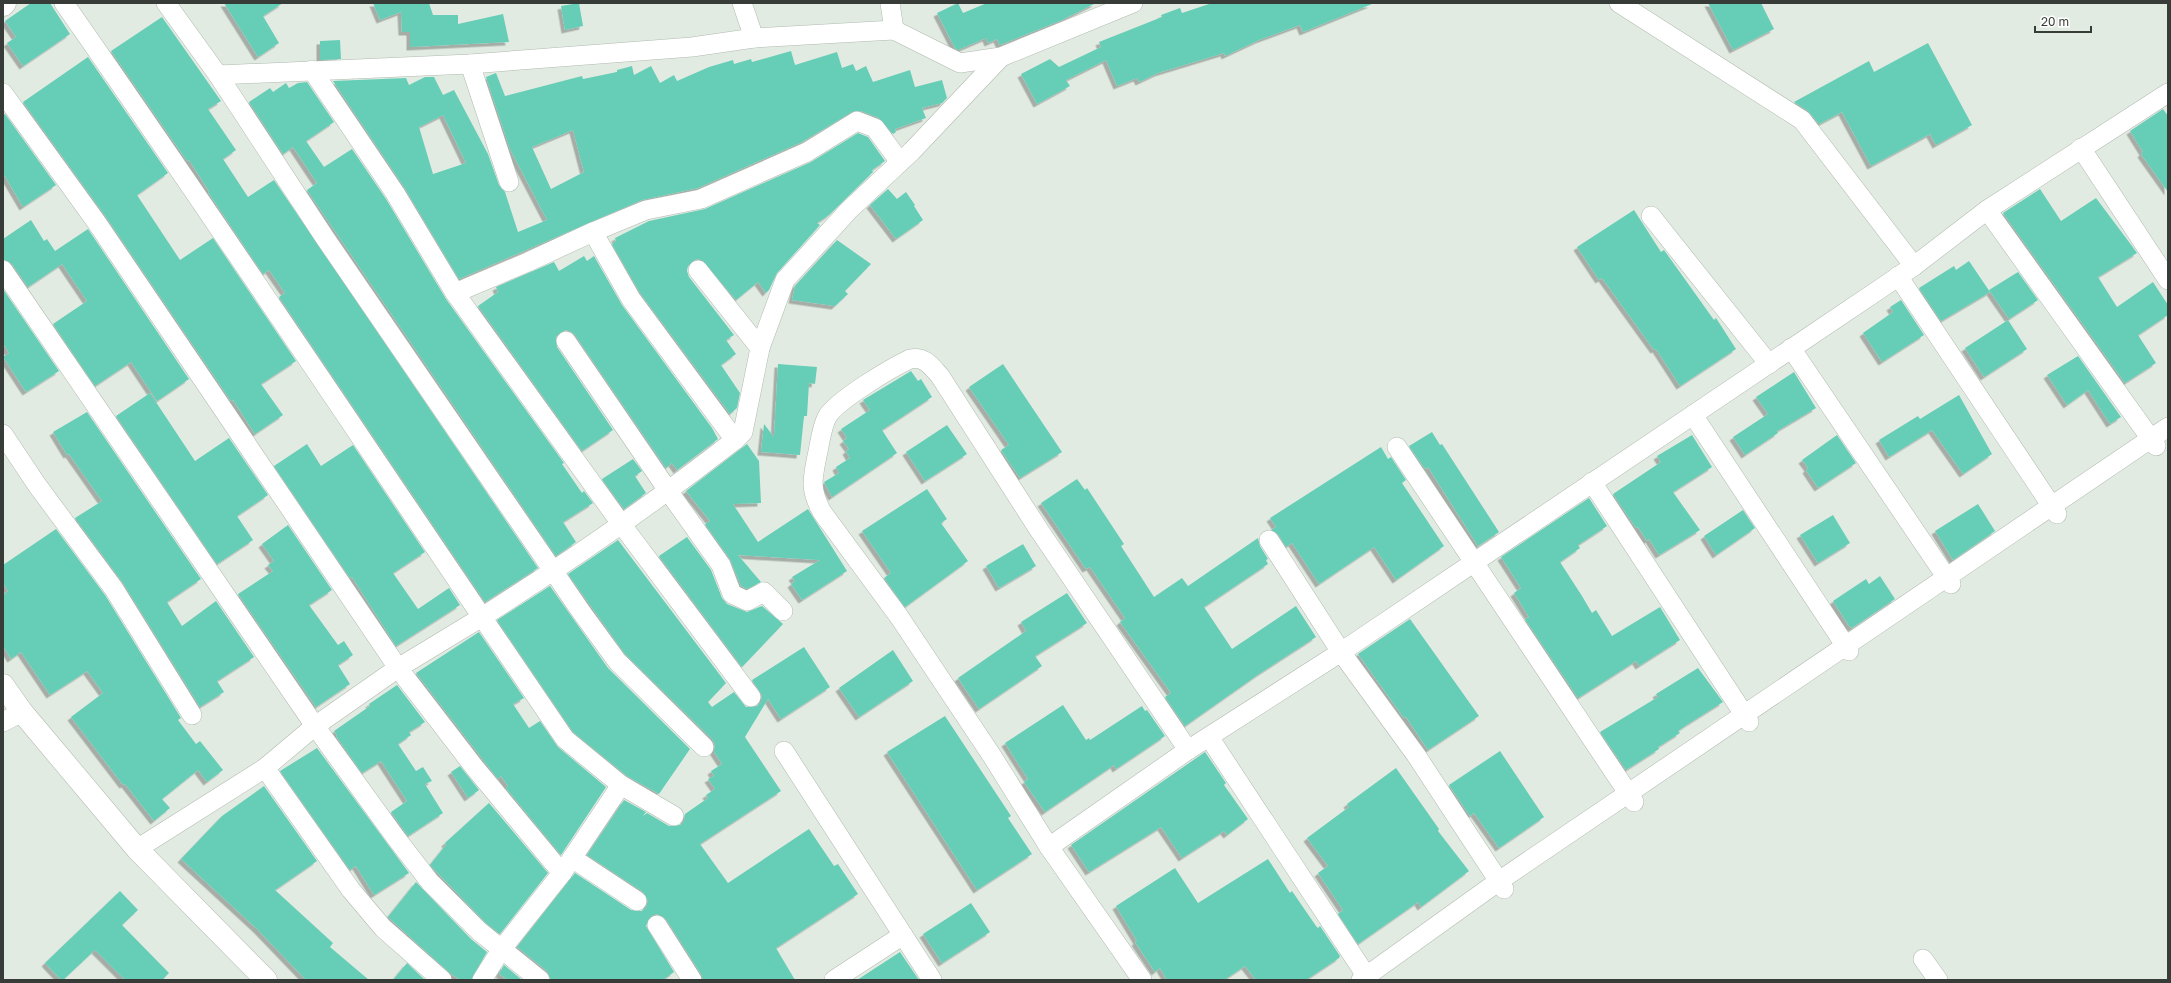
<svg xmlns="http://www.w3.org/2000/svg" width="2171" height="983" font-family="'Golos Text',sans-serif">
<defs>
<filter id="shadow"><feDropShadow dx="-3.5" dy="3.5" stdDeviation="0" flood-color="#0004"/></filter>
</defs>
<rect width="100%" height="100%" fill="#e2ebe2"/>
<!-- building -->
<g fill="#66ceb7" fill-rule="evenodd" filter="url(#shadow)">
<polygon points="31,3 50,3 70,34 23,66 7,43 16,37 5,21"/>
<polygon points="224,3 283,3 263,16 279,43 258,57"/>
<polygon points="373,3 429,3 433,15 458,15 458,24 503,14 509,42 410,47 410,32 402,32 401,12 380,20"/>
<polygon points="579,3 583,26 565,30 561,6"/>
<polygon points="958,3 963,13 987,3 1096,3 1062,20 1000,45 997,39 988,43 986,38 958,50 955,48 937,13"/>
<polygon points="1212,3 1372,4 1303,32 1300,25 1259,40 1225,56 1224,53 1158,73 1139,82 1137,78 1117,86 1106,60 1066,80 1070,86 1037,104 1021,74 1050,59 1059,67 1101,47 1099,42 1162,17 1161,15 1180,8 1182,13"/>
<polygon points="1708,3 1761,3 1774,29 1733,50"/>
<polygon points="162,17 221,101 208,109 236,150 223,159 246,194 248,197 274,180 538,568 485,602 279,297 285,293 269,270 263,274 208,192 209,191 189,160 187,161 111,51"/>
<polygon points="340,40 341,59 320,60 320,41"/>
<polygon points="1928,43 1972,125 1936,145 1930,134 1871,166 1842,112 1819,124 1808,111 1794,102 1869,61 1874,72"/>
<path d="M791 51 795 65 837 52 842 68 853 64 856 71 866 66 873 82 910 70 915 87 942 80 947 98 942 103 922 108 926 118 895 129 896 132 893 134 879 118 861 111 852 112 802 142 698 188 642 200 459 279 404 187 333 81 406 78 409 85 425 77H434L443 95 454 90 488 154 499 185 505 192 518 232 547 220 510 149 486 77 496 73 505 96 582 76 583 79 617 72V70L632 66 634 75 651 66 660 83 674 75 677 81 709 67 733 60 734 64 751 59 752 62ZM443 115 466 163 433 174 419 127ZM573 130 584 172 551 189 532 147Z"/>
<polygon points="88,57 168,173 137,195 180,260 213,238 296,361 261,384 283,415 255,434 233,400 231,401 106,217 23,102"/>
<polygon points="307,82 334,122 306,141 324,167 352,149 386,199 446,299 564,463 562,464 582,493 584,491 593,503 563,522 576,542 556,556 307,190 317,183 293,147 283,154 249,102 270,88 273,92 286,83 289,88 298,83"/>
<polygon points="2163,109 2168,116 2168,192 2141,154 2143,152 2130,131"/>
<polygon points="5,114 56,185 23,207 3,173 3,115"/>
<polygon points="858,133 868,137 885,161 872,170 873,172 829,215 817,223 820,225 777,273 769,290 766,293 758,282 736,300 702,260 696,259 688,266 687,271 689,277 734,335 726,340 736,354 721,365 740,393 737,408 730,414 640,293 612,244 616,241 615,238 649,221 705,209 811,162"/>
<polygon points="888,189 897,199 906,192 915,205 914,206 923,220 896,239 870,205"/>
<polygon points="2040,189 2061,221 2096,198 2132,246 2137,253 2098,277 2117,307 2153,282 2168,305 2168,315 2138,335 2156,363 2125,383 2003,213"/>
<polygon points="1634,210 1661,252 1664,250 1714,320 1716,318 1736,349 1680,386 1656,349 1654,350 1602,278 1599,280 1577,247"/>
<polygon points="31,220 44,241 47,239 55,251 88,229 189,379 157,401 131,362 95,386 53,324 87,301 62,264 28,287 12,264 3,259 3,239"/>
<polygon points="837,240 871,264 845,291 848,294 835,306 792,300 795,286"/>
<polygon points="584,256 587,261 594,256 622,305 712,428 718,439 677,470 672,463 666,468 575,335 570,331 565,330 556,337 557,347 613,430 582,451 478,306 498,292 496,287 554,262 559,271"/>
<polygon points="1969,261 1990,292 1941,321 1919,288 1954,266 1956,270"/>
<polygon points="2018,272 2038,300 2009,319 1989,290"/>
<polygon points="3,289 59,371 26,392 3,357 9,353 3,343"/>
<polygon points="1901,300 1924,335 1882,362 1863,333 1893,312 1890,307"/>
<polygon points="2008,320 2027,349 1984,377 1965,348"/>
<polygon points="2078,356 2121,417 2110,424 2088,390 2067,405 2047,375"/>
<polygon points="778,364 817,367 815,384 809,383 807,416 804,416 800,455 761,452 764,424 774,437"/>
<polygon points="1003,364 1062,452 1020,478 1001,450 1009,445 969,387"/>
<polygon points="911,371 918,381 921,379 932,397 882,430 897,453 832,497 824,482 839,473 836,467 850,458 846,451 849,449 843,441 847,438 841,429 870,410 863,400"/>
<polygon points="1794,372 1816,408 1777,431 1778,433 1745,455 1733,437 1768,414 1756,397"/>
<polygon points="150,393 195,461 229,438 268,495 237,516 253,540 217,564 116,416"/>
<polygon points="1959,395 1992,454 1963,474 1932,430 1889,457 1879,440 1918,416 1920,419"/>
<polygon points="87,412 201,579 167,602 182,626 216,601 254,657 217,681 224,692 200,707 123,583 75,518 102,501 69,454 67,455 53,432"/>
<polygon points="947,425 967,454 925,481 906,452"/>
<polygon points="1432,432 1440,445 1442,444 1499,532 1478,546 1428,467 1425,469 1409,446"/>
<polygon points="1692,435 1712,467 1673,492 1700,530 1659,555 1649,539 1647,541 1638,527 1636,528 1613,494 1661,462 1657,456"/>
<polygon points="1837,435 1856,463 1818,488 1806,470 1808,468 1802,460"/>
<polygon points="307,444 321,466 353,445 425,552 393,573 418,609 449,588 460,605 396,646 352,577 350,578 274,466"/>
<polygon points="747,444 759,461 761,503 733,504 758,542 808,509 847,571 802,600 791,584 795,581 792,577 820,560 738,555 761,582 747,589 741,586 730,559 705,524 710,521 686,491"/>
<polygon points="1381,447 1388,459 1391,457 1406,480 1402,483 1444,546 1396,580 1374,547 1319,584 1292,543 1286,547 1278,534 1271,530 1276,527 1270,518"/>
<polygon points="633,459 642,471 635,476 646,493 624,509 602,479"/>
<polygon points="1077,479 1085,490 1087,488 1124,544 1121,546 1154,597 1182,578 1188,586 1258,538 1260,546 1268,559 1266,560 1268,564 1204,607 1232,649 1296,606 1316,637 1259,674 1185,726 1165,697 1171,693 1120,622 1125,618 1090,567 1086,569 1041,503"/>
<polygon points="927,489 947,519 941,523 968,561 905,607 884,578 891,573 862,531"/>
<polygon points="1589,498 1607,526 1578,545 1580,548 1560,562 1582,596 1592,613 1596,610 1612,636 1660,607 1680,640 1639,666 1636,661 1578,698 1525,619 1529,617 1514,593 1521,588 1501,557"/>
<polygon points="1978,504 1995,531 1953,560 1935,531"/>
<polygon points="1743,510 1755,528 1716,555 1704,536"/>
<polygon points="1833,515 1850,543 1818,563 1800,535"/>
<polygon points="288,525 332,590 309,605 338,645 344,641 353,655 338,665 350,684 316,707 238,594 273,571 268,565 274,561 262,544"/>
<polygon points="56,529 105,595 181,718 178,720 196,744 200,741 223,770 207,782 198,770 162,799 170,808 154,821 125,784 123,785 71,717 103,693 87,671 50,695 21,652 11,659 3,646 3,595 8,591 3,583 3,565"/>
<polygon points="687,537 711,570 722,598 727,604 747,612 762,606 783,624 742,667 659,556"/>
<polygon points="618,540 726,683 708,702 712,707 734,692 746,707 757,706 761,702 762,695 752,680 804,647 830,687 781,719 768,699 745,737 781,791 700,844 728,883 809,829 834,866 838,864 858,894 776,948 795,980 703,980 701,974 666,919 657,914 651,916 646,926 674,972 663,980 551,980 547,971 517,947 575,873 631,910 642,911 646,907 648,901 643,892 587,855 624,800 646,812 643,816 647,813 669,826 680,825 684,821 685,814 708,798 706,795 715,789 708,779 714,776 711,771 722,764 714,752 715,744 712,739 625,654 568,574"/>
<polygon points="1023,544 1036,566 999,588 986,566"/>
<polygon points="1880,576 1895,599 1852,628 1849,626 1833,601 1866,579 1869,584"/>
<polygon points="550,586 608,668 690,749 659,794 627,776 573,732 497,620"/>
<polygon points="1067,593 1087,623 1035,656 1042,666 979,709 958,678 1026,631 1021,622"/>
<polygon points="1410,619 1479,716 1428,750 1406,717 1404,718 1358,654"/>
<polygon points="479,632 524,698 513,704 529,728 540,721 558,747 606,787 561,855 506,788 508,786 501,776 498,779 484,761 416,673"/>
<polygon points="893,650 913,681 859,717 839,688"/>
<polygon points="1698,668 1723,702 1688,724 1678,731 1680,733 1658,747 1659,749 1626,770 1600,732 1658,697 1656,694"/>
<polygon points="397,685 425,722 409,732 411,735 398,744 416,771 423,767 432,781 425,784 443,813 408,836 391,812 407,801 381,761 362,773 336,736 337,735 334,731 370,706 369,704"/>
<polygon points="1063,705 1086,740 1089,738 1090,740 1142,706 1145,711 1147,710 1165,736 1116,769 1114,765 1045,812 1024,782 1028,779 1005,743"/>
<polygon points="945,716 1011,816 1008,818 1032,854 977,890 887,752"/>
<polygon points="317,748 409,873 374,895 356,866 350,870 280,771"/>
<polygon points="1500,751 1544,817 1499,848 1474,813 1470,816 1449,785"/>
<polygon points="1205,752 1226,783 1224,785 1248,819 1227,835 1224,831 1182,858 1161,827 1089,872 1071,845"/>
<polygon points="460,766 479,790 468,798 451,772"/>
<polygon points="1396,768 1439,829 1438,831 1469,871 1421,907 1418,902 1358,944 1338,914 1343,910 1318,873 1328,866 1307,838 1349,807 1347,804"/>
<polygon points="264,786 317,861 275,890 333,943 330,947 369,980 306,980 257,929 181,859 222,816"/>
<polygon points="489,803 548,873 500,934 486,923 430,865 446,845 445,843"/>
<polygon points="1268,859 1290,893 1292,891 1316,926 1318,928 1320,926 1340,956 1339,958 1306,980 1256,980 1245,966 1224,980 1167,980 1160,968 1155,972 1135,942 1137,941 1116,906 1175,868 1198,903"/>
<polygon points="416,882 471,939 487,952 471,980 461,980 451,974 388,917"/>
<polygon points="120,891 138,910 122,925 169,973 162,980 125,980 95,950 63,980 61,980 45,963"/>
<polygon points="971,903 990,932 942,963 923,934"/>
<polygon points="900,952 919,980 857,980"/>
<polygon points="407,963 425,980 393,980"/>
<polygon points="504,965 522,980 508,980 499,974"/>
</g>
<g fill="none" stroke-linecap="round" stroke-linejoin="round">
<!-- minor casing -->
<g stroke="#b0bab0" stroke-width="20">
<g id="minor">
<path d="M64 3C206 206 343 412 482 617L398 668 315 726 265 768 137 849"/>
<polyline points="166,3 218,75 470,64 692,47 754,38 894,30 960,63 1001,57 1133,3"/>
<polyline points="742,3 754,38"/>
<polyline points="890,3 894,30"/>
<polyline points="1619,3 1802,120 1914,266"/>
<polyline points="470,64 509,182"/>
<polyline points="312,70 395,193 455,293 622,525 751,697"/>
<polyline points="218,75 325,238 582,613 617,661 704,747"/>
<polyline points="3,93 97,223 398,668 475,768 562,873"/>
<polyline points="2081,148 2168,280"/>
<polyline points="1987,210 2156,446"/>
<polyline points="1651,216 1769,364"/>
<polyline points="593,232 646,210 701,199 807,152 857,121 875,128 900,162"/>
<polyline points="3,270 315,726 396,838 430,882 479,931 540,980"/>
<polyline points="698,270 760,348"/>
<polyline points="1898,276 2057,514"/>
<polyline points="455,293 528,262 593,232 631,299 735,440"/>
<polyline points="566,341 669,492 721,565 732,594 747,601 764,592 783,611"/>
<polyline points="1791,348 1951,584"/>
<polyline points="1693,415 1849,651"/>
<polyline points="3,434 37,485 114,589 192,715"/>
<polyline points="1397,447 1634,802"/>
<polyline points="1592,482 1749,722"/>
<polyline points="1269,540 1341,652 1914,266 1987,210 2168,93"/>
<polyline points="3,722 22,712"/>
<polyline points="1209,737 1369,980"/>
<polyline points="784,751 932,980"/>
<polyline points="265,768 351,890 383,928 442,980"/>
<polyline points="621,785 674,816"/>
<polyline points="1049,847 1188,750"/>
<polyline points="572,858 637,901"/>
<polyline points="657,925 692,980"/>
<polyline points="1923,959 1938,980"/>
<path d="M482 980 501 950 562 873 621 785 565 739 482 617C569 562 653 504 735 440L743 432 760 348 785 280 849 210 912 151 1001 57"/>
<polyline points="834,980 903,935"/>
<path d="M1142 980 1049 847 992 756 900 618 822 512C810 490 812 480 817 456 820 444 821 429 827 417 837 400 891 368 910 359 925 356 931 366 940 376L1039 530 1188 750 1341 652 1416 755 1504 889"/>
<polyline points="1361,980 1499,881 2168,427"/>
</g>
</g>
<!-- tertiary casing -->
<g stroke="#b0bab0" stroke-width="23">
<g id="tertiary">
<polyline points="3,5 5,3"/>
<polyline points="3,685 22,712 137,849 266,980"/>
</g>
</g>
<!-- minor -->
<use href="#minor" stroke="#fff" stroke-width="19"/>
<!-- tertiary -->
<use href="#tertiary" stroke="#fff" stroke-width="22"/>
</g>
<!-- border -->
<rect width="2171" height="983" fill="none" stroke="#383c38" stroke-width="8"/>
<!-- scale -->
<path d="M2035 26v6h56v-6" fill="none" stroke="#383c38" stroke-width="2"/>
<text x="2041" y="26" font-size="12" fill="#383c38" stroke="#ffffff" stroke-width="3" paint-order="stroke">20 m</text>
</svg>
